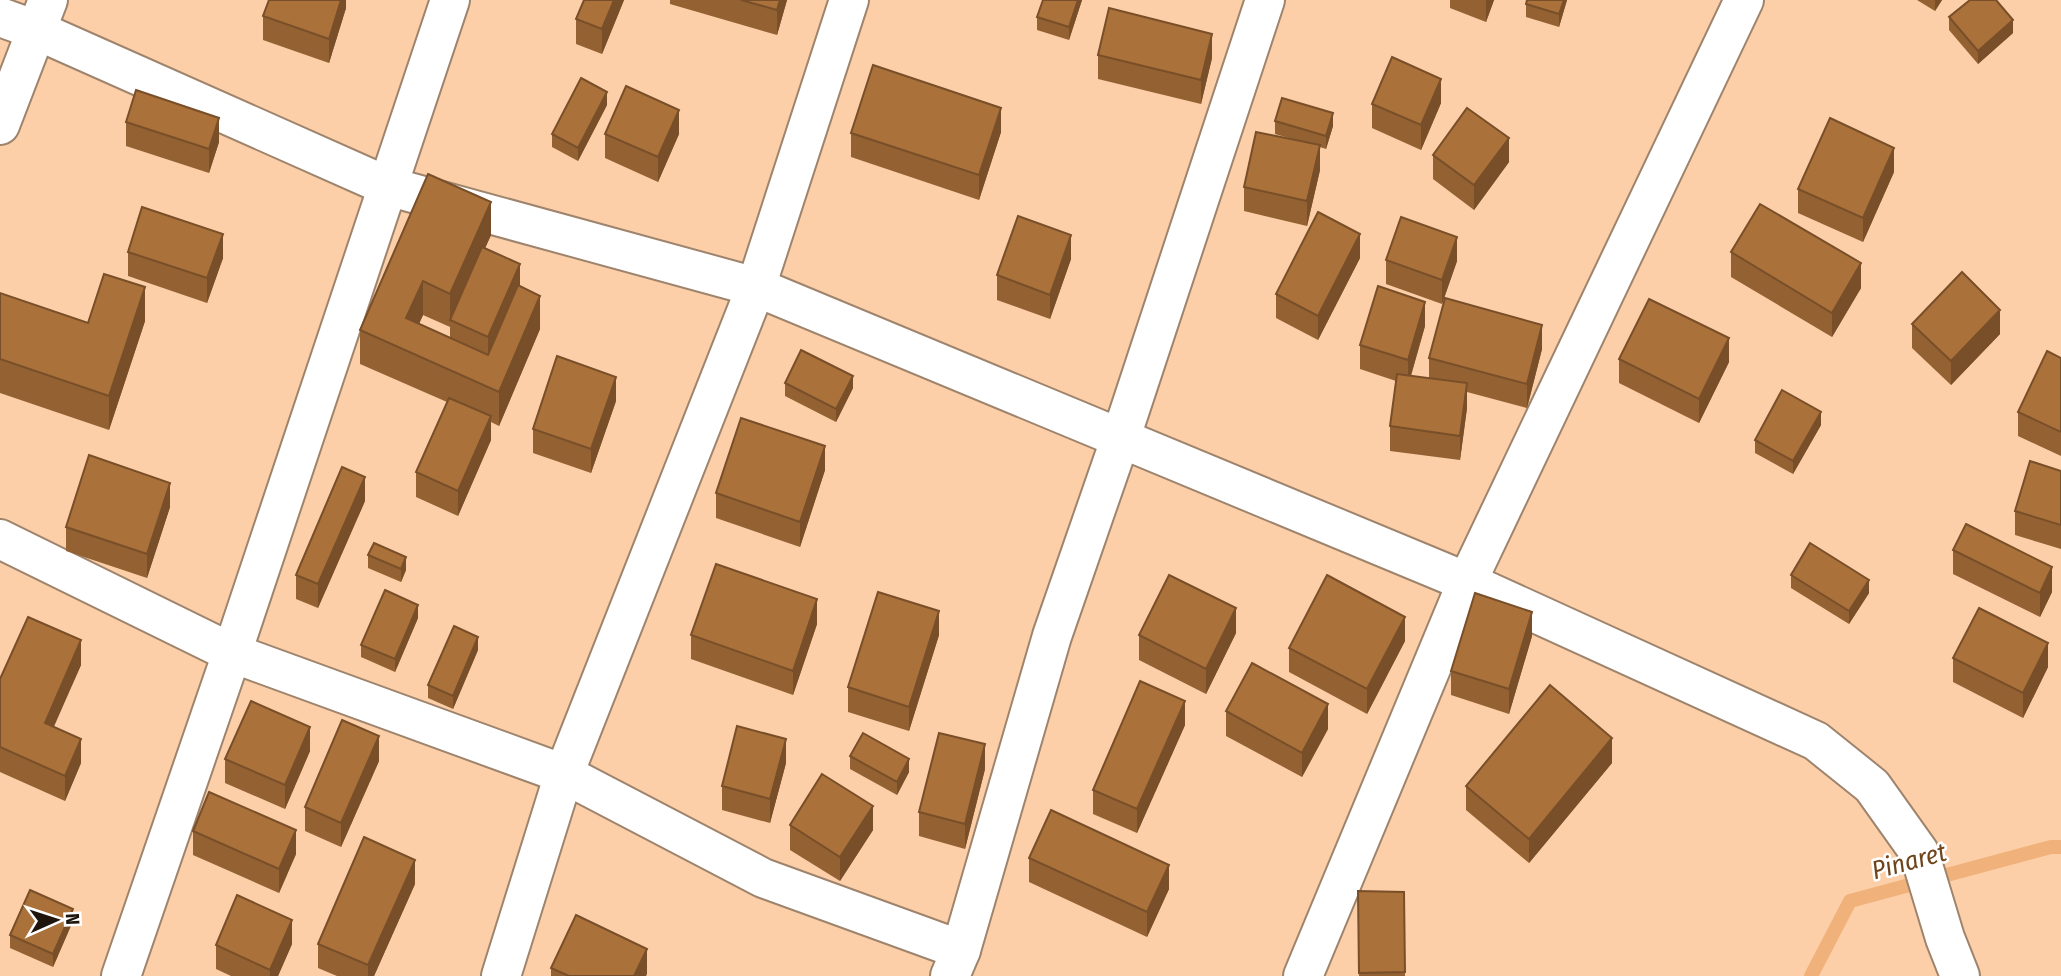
<svg xmlns="http://www.w3.org/2000/svg" width="2061" height="976" font-family="'Fira Sans Condensed',sans-serif">
<rect width="100%" height="100%" fill="#fdf1e7"/>
<!-- green -->
<rect fill="#fccfa8" x="0" y="0" width="2061" height="976"/>
<g fill="none" stroke-linecap="round" stroke-linejoin="round">
<!-- stream -->
<polyline stroke="#f0b27a" stroke-width="14" points="1811,976 1850,901 2051,847 2061,847"/>
<!-- street casing -->
<g stroke="#9e846d" stroke-width="42">
<g id="street">
<polyline points="0,17 36,30 387,186 756,287 1467,582 1816,741 1872,786 1919,852 1945,938 1960,976"/>
<polyline points="0,125 48,0"/>
<polyline points="0,539 232,653 564,774 763,878 961,950"/>
<polyline points="121,976 232,653 450,0"/>
<polyline points="501,976 564,774 756,287 849,0"/>
<polyline points="950,976 961,950 1052,636 1120,440 1265,0"/>
<polyline points="1303,976 1467,582 1744,0"/>
</g>
</g>
<!-- street -->
<use href="#street" stroke="#fff" stroke-width="38"/>
</g>
<!-- wall -->
<g fill="#936132" fill-rule="evenodd">
<polygon points="346,0 346,8 329,63 263,40 263,16"/>
<polygon points="584,0 624,0 602,54 576,44 576,19"/>
<polygon points="670,0 787,0 777,35 670,4"/>
<polygon points="1043,0 1082,0 1069,40 1037,30 1037,17"/>
<polygon points="1450,0 1494,0 1486,22 1450,8"/>
<polygon points="1567,0 1559,27 1526,17 1526,4"/>
<polygon points="1917,0 1942,0 1935,11"/>
<polygon points="1949,17 2013,33 1978,64 1949,30"/>
<polygon points="1098,55 1212,58 1201,104 1098,79"/>
<polygon points="1441,103 1421,150 1372,128 1372,104"/>
<polygon points="607,105 578,161 552,147 552,134"/>
<polygon points="1275,121 1333,126 1326,149 1320,147 1320,170 1307,226 1244,211 1244,187 1299,141 1275,134"/>
<polygon points="126,122 219,142 209,173 126,146"/>
<polygon points="1001,132 979,200 851,157 851,133"/>
<polygon points="605,134 679,134 658,182 605,158"/>
<polygon points="1433,155 1509,162 1474,210 1433,179"/>
<polygon points="1894,172 1863,242 1798,213 1798,189"/>
<path d="M491 202V235L485 248 520 287 540 329 499 426 491 422V440L458 516 416 497V472L447 402 360 364V330ZM423 315 450 327V338L419 324Z"/>
<polygon points="128,252 223,258 207,303 128,276"/>
<polygon points="1731,252 1861,288 1832,337 1731,277"/>
<polygon points="1360,258 1318,340 1276,318 1276,294"/>
<polygon points="1071,259 1050,319 997,300 997,275"/>
<polygon points="1386,260 1457,261 1442,304 1386,284"/>
<polygon points="0,293 88,323 145,321 109,430 0,393"/>
<polygon points="1912,324 2000,334 1951,385 1912,348"/>
<polygon points="1425,326 1411,376 1429,378 1429,358 1542,349 1527,408 1467,392 1467,408 1460,460 1390,451 1390,426 1396,381 1360,369 1360,345"/>
<polygon points="2061,358 2061,456 2018,436 2018,412"/>
<polygon points="1619,359 1729,362 1699,423 1619,383"/>
<polygon points="785,383 853,388 836,422 785,396"/>
<polygon points="616,401 591,473 533,453 533,429"/>
<polygon points="1821,425 1793,474 1755,453 1755,440"/>
<polygon points="825,470 800,547 716,518 716,493"/>
<polygon points="2061,471 2061,549 2015,535 2015,511"/>
<polygon points="365,501 318,608 296,599 296,575"/>
<polygon points="170,507 147,578 66,551 66,527"/>
<polygon points="1953,550 2052,592 2040,617 1953,574"/>
<polygon points="368,555 406,570 401,582 368,568"/>
<polygon points="1791,575 1869,593 1849,624 1791,588"/>
<polygon points="418,618 395,672 361,657 361,645"/>
<polygon points="817,624 793,695 691,659 691,635"/>
<polygon points="1236,633 1206,694 1139,660 1139,635"/>
<polygon points="939,635 909,731 848,712 848,687"/>
<polygon points="1532,636 1509,714 1451,695 1451,671"/>
<polygon points="1405,641 1367,714 1289,672 1289,648"/>
<polygon points="478,650 453,709 428,698 428,685"/>
<polygon points="1953,658 2048,667 2023,718 1953,682"/>
<polygon points="81,665 53,727 81,763 65,801 0,772 0,679"/>
<polygon points="1226,711 1328,729 1302,777 1226,736"/>
<polygon points="1185,725 1137,833 1093,814 1093,790"/>
<polygon points="310,751 285,809 225,783 225,759"/>
<polygon points="850,756 909,772 897,795 850,769"/>
<polygon points="379,761 341,847 305,831 305,807"/>
<polygon points="786,763 770,823 722,810 722,786"/>
<polygon points="1612,763 1529,863 1466,810 1466,786"/>
<polygon points="985,769 965,849 919,836 919,812"/>
<polygon points="790,825 873,830 840,881 790,850"/>
<polygon points="193,831 296,854 279,893 193,855"/>
<polygon points="1029,858 1169,889 1147,937 1029,882"/>
<polygon points="415,884 374,976 337,976 318,968 318,944"/>
<polygon points="1358,891 1404,892 1405,976 1359,976"/>
<polygon points="73,921 53,967 10,948 10,935"/>
<polygon points="292,944 278,976 231,976 216,969 216,945"/>
<polygon points="551,968 647,973 646,976 551,976"/>
</g>
<!-- shaded-wall -->
<g fill="#784f29">
<polygon points="341,0 346,0 346,8 329,63 329,39"/>
<polygon points="614,0 624,0 602,54 602,29"/>
<polygon points="780,0 787,0 777,35 777,10"/>
<polygon points="1078,0 1082,0 1069,40 1069,27"/>
<polygon points="1486,0 1494,0 1486,22"/>
<polygon points="1564,0 1567,0 1559,27 1559,14"/>
<polygon points="1935,0 1942,0 1935,11"/>
<polygon points="2013,20 2013,33 1978,64 1978,51"/>
<polygon points="1212,34 1212,58 1201,104 1201,80"/>
<polygon points="1441,79 1441,103 1421,150 1421,125"/>
<polygon points="607,92 607,105 578,161 578,148"/>
<polygon points="1001,108 1001,132 979,200 979,175"/>
<polygon points="679,110 679,134 658,182 658,157"/>
<polygon points="1333,113 1333,126 1326,149 1326,136"/>
<polygon points="219,118 219,142 209,173 209,149"/>
<polygon points="1509,138 1509,162 1474,210 1474,185"/>
<polygon points="1320,145 1320,170 1307,226 1307,201"/>
<polygon points="1894,148 1894,172 1863,242 1863,218"/>
<polygon points="491,202 491,235 453,321 450,320 450,327 450,294"/>
<polygon points="223,234 223,258 207,303 207,278"/>
<polygon points="1360,234 1360,258 1318,340 1318,316"/>
<polygon points="1071,235 1071,259 1050,319 1050,295"/>
<polygon points="1457,237 1457,261 1442,304 1442,280"/>
<polygon points="1861,263 1861,288 1832,337 1832,313"/>
<polygon points="520,264 520,288 488,361 488,337"/>
<polygon points="423,281 423,315 406,352 406,318"/>
<polygon points="145,287 145,321 109,430 109,396"/>
<polygon points="540,296 540,329 499,426 499,392"/>
<polygon points="1425,302 1425,326 1408,385 1408,360"/>
<polygon points="2000,310 2000,334 1951,385 1951,361"/>
<polygon points="1542,325 1542,349 1527,408 1527,384"/>
<polygon points="1729,338 1729,362 1699,423 1699,399"/>
<polygon points="853,376 853,388 836,422 836,409"/>
<polygon points="616,377 616,401 591,473 591,449"/>
<polygon points="1467,383 1467,408 1460,460 1460,436"/>
<polygon points="1821,412 1821,425 1793,474 1793,461"/>
<polygon points="491,416 491,440 458,516 458,491"/>
<polygon points="825,446 825,470 800,547 800,522"/>
<polygon points="365,477 365,501 318,608 318,584"/>
<polygon points="170,483 170,507 147,578 147,554"/>
<polygon points="406,557 406,570 401,582 401,569"/>
<polygon points="2052,567 2052,592 2040,617 2040,593"/>
<polygon points="1869,580 1869,593 1849,624 1849,611"/>
<polygon points="817,599 817,624 793,695 793,671"/>
<polygon points="418,605 418,618 395,672 395,659"/>
<polygon points="1236,608 1236,633 1206,694 1206,669"/>
<polygon points="939,611 939,635 909,731 909,707"/>
<polygon points="1532,612 1532,636 1509,714 1509,689"/>
<polygon points="1405,617 1405,641 1367,714 1367,689"/>
<polygon points="478,637 478,650 453,709 453,696"/>
<polygon points="81,640 81,665 45,747 45,723"/>
<polygon points="2048,643 2048,667 2023,718 2023,693"/>
<polygon points="1185,701 1185,725 1137,833 1137,809"/>
<polygon points="1328,704 1328,729 1302,777 1302,753"/>
<polygon points="310,727 310,751 285,809 285,785"/>
<polygon points="379,736 379,761 341,847 341,823"/>
<polygon points="1612,738 1612,763 1529,863 1529,839"/>
<polygon points="81,739 81,763 65,801 65,776"/>
<polygon points="786,739 786,763 770,823 770,799"/>
<polygon points="985,744 985,769 965,849 965,824"/>
<polygon points="909,759 909,772 897,795 897,782"/>
<polygon points="873,806 873,830 840,881 840,857"/>
<polygon points="296,830 296,854 279,893 279,869"/>
<polygon points="415,860 415,884 374,976 368,976 368,965"/>
<polygon points="1169,865 1169,889 1147,937 1147,912"/>
<polygon points="73,909 73,921 53,967 53,954"/>
<polygon points="292,920 292,944 278,976 270,976 270,970"/>
<polygon points="647,949 647,973 646,976 634,976"/>
</g>
<!-- building -->
<g fill="#ab713a" stroke="#784f29" stroke-width="2">
<polygon points="269,0 341,0 329,39 263,16"/>
<polygon points="584,0 614,0 602,29 576,19"/>
<polygon points="741,0 780,0 777,10"/>
<polygon points="1043,0 1078,0 1069,27 1037,17"/>
<polygon points="1527,0 1564,0 1559,14 1526,4"/>
<polygon points="1970,0 1996,0 2013,20 1978,51 1949,17"/>
<polygon points="1109,8 1212,34 1201,80 1098,55"/>
<polygon points="1392,57 1441,79 1421,125 1372,104"/>
<polygon points="873,65 1001,108 979,175 851,133"/>
<polygon points="581,78 607,92 578,148 552,134"/>
<polygon points="626,86 679,110 658,157 605,134"/>
<polygon points="136,90 219,118 209,149 126,122"/>
<polygon points="1282,98 1333,113 1326,136 1275,121"/>
<polygon points="1467,108 1509,138 1474,185 1433,155"/>
<polygon points="1830,118 1894,148 1863,218 1798,189"/>
<polygon points="1256,132 1320,145 1307,201 1244,187"/>
<polygon points="428,174 491,202 450,294 423,281 406,318 488,355 518,285 540,296 499,392 360,330"/>
<polygon points="1760,204 1861,263 1832,313 1731,252"/>
<polygon points="142,207 223,234 207,278 128,252"/>
<polygon points="1318,212 1360,234 1318,316 1276,294"/>
<polygon points="1018,216 1071,235 1050,295 997,275"/>
<polygon points="1401,217 1457,237 1442,280 1386,260"/>
<polygon points="482,247 520,264 488,337 450,320"/>
<polygon points="1962,272 2000,310 1951,361 1912,324"/>
<polygon points="104,274 145,287 109,396 0,359 0,293 88,323"/>
<polygon points="1378,286 1425,302 1408,360 1360,345"/>
<polygon points="1445,298 1542,325 1527,384 1429,358"/>
<polygon points="1649,299 1729,338 1699,399 1619,359"/>
<polygon points="801,350 853,376 836,409 785,383"/>
<polygon points="2047,351 2061,358 2061,432 2018,412"/>
<polygon points="557,356 616,377 591,449 533,429"/>
<polygon points="1397,374 1467,383 1460,436 1390,426"/>
<polygon points="1782,390 1821,412 1793,461 1755,440"/>
<polygon points="449,398 491,416 458,491 416,472"/>
<polygon points="741,418 825,446 800,522 716,493"/>
<polygon points="89,455 170,483 147,554 66,527"/>
<polygon points="2030,461 2061,471 2061,525 2015,511"/>
<polygon points="342,467 365,477 318,584 296,575"/>
<polygon points="1966,524 2052,567 2040,593 1953,550"/>
<polygon points="374,543 406,557 401,569 368,555"/>
<polygon points="1810,543 1869,580 1849,611 1791,575"/>
<polygon points="716,564 817,599 793,671 691,635"/>
<polygon points="1169,575 1236,608 1206,669 1139,635"/>
<polygon points="1327,575 1405,617 1367,689 1289,648"/>
<polygon points="385,590 418,605 395,659 361,645"/>
<polygon points="878,592 939,611 909,707 848,687"/>
<polygon points="1475,593 1532,612 1509,689 1451,671"/>
<polygon points="1979,608 2048,643 2023,693 1953,658"/>
<polygon points="28,617 81,640 45,723 81,739 65,776 0,747 0,679"/>
<polygon points="454,626 478,637 453,696 428,685"/>
<polygon points="1252,663 1328,704 1302,753 1226,711"/>
<polygon points="1140,681 1185,701 1137,809 1093,790"/>
<polygon points="1550,685 1612,738 1529,839 1466,786"/>
<polygon points="251,701 310,727 285,785 225,759"/>
<polygon points="342,720 379,736 341,823 305,807"/>
<polygon points="737,726 786,739 770,799 722,786"/>
<polygon points="863,733 909,759 897,782 850,756"/>
<polygon points="939,733 985,744 965,824 919,812"/>
<polygon points="822,774 873,806 840,857 790,825"/>
<polygon points="209,792 296,830 279,869 193,831"/>
<polygon points="1051,810 1169,865 1147,912 1029,858"/>
<polygon points="364,837 415,860 368,965 318,944"/>
<polygon points="30,890 73,909 53,954 10,935"/>
<polygon points="1358,891 1404,892 1405,972 1359,973"/>
<polygon points="237,895 292,920 270,970 216,945"/>
<polygon points="576,915 647,949 634,976 569,976 551,968"/>
</g>
<g text-anchor="middle" stroke-width="5" stroke-linejoin="round" paint-order="stroke">
<!-- water labels -->
<g font-size="26" font-style="italic" fill="#6e441b" stroke="#fff">
<text transform="translate(1909 861) rotate(-15)" y="9">Pinaret</text>
</g>
</g>
<!-- north arrow -->
<g transform="translate(56 920) rotate(87)" stroke="#ffffff" stroke-width="5" paint-order="stroke">
<path d="M0-5L12 26L0 18L-12 26Z" fill="#1f150c"/>
<text y="-10" font-size="19" font-weight="bold" text-anchor="middle" fill="#1f150c">N</text>
</g>
</svg>
